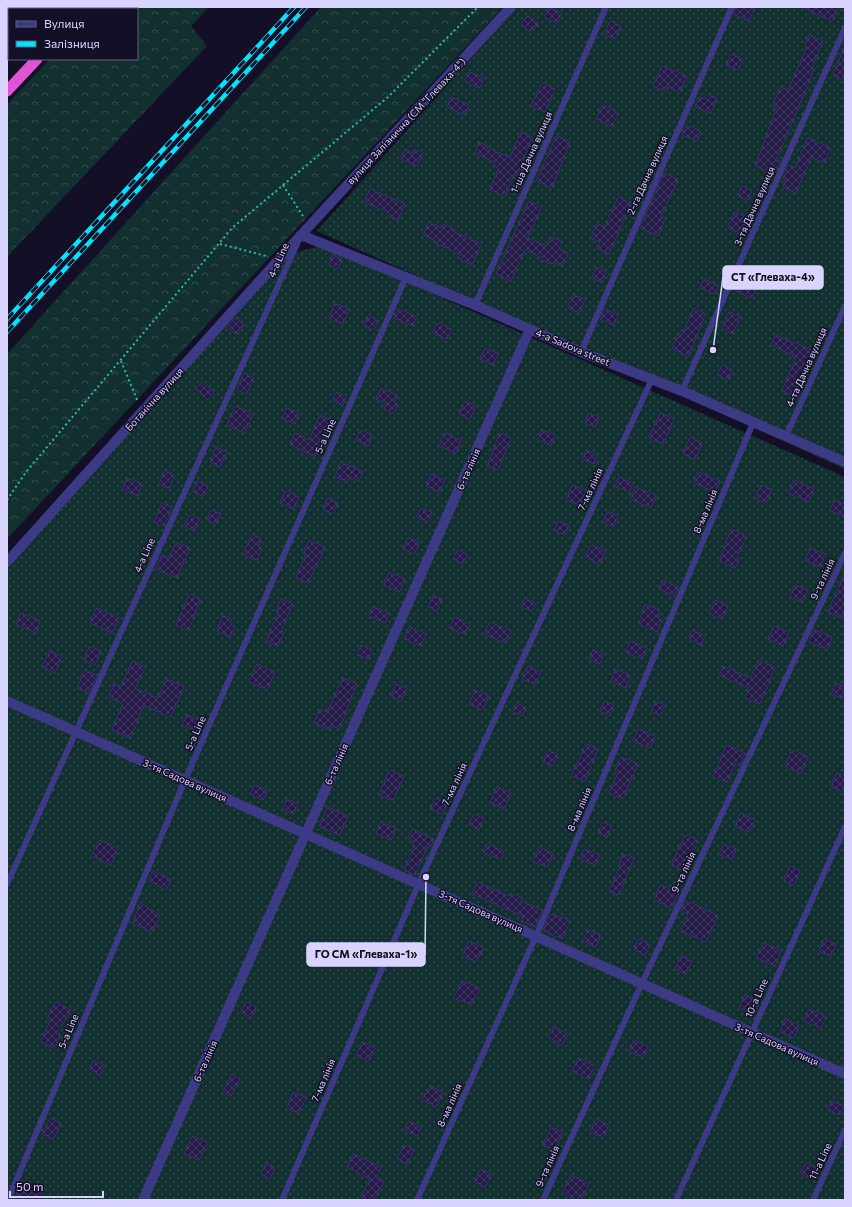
<svg xmlns="http://www.w3.org/2000/svg" width="852" height="1207" font-family="Commissioner,sans-serif">
<defs>
<pattern id="grass-dots" width="8" height="8" patternUnits="userSpaceOnUse"><rect width="8" height="8" fill="#12302f"/><path d="M2 2h.1M6 6h.1" fill="none" stroke="#344d4e" stroke-width="1.8" stroke-linecap="round"/></pattern>
<pattern id="forest-crowns" width="20" height="18" patternUnits="userSpaceOnUse"><rect width="20" height="18" fill="#12302f"/><path d="M2 6a3 3 0 1 1 6 0M12 15a3 3 0 1 1 6 0" fill="none" stroke="#344d4e"/></pattern>
<pattern id="building-cross-hatch" width="8" height="8" patternUnits="userSpaceOnUse"><rect width="8" height="8" fill="#241b47"/><path d="M0 0l8 8M0 8l8-8" fill="none" stroke="#433b63"/></pattern>
</defs>
<rect width="100%" height="100%" fill="#130f26"/>
<!-- grass -->
<g fill="url(#grass-dots)">
<polygon points="517,7 845,7 845,469 317,231"/>
<polygon points="323,245 845,477 845,1200 7,1200 7,555 290,254"/>
</g>
<!-- forest -->
<g fill="url(#forest-crowns)">
<polygon points="100,7 209,7 191,26 207,46 7,257 7,104 50,59 137,59 137,9 98,9"/>
<polygon points="321,7 503,7 7,539 7,354"/>
</g>
<!-- building -->
<g fill="url(#building-cross-hatch)" stroke="#3b2d73">
<polygon points="736,7 755,7 748,21 734,14"/>
<polygon points="801,7 838,7 832,21"/>
<polygon points="549,8 562,13 558,23 545,18"/>
<polygon points="528,15 538,24 530,32 521,24"/>
<polygon points="610,21 621,26 615,39 604,34"/>
<polygon points="809,35 823,41 812,68 814,68 803,97 776,160 780,161 774,174 755,166 777,108 772,106 781,87 788,90 807,47 805,46"/>
<polygon points="845,46 845,80 833,75"/>
<polygon points="731,54 743,59 738,70 726,65"/>
<polygon points="662,66 687,76 680,92 668,87 666,92 653,86"/>
<polygon points="469,72 484,78 480,88 465,81"/>
<polygon points="542,83 555,89 545,112 531,106"/>
<polygon points="708,94 717,98 711,113 695,107 699,97 705,99"/>
<polygon points="451,97 469,105 465,115 447,107"/>
<polygon points="602,105 618,113 612,126 596,119"/>
<polygon points="686,125 701,132 697,141 682,135"/>
<polygon points="521,132 532,137 517,176 514,174 505,196 489,190 499,168 494,166 495,162 475,153 479,142 488,146 487,148 510,157"/>
<polygon points="557,136 570,142 552,188 536,181"/>
<polygon points="808,138 831,148 824,163 811,157 796,193 783,187 786,179 783,178 788,165 795,168"/>
<polygon points="414,149 423,153 417,166 401,159 405,150 412,153"/>
<polygon points="664,173 678,179 661,217 665,219 658,236 640,228"/>
<polygon points="742,186 752,191 748,200 738,196"/>
<polygon points="370,189 405,204 398,221 387,216 388,212 364,202"/>
<polygon points="618,197 631,202 609,254 597,249 600,242 591,238 597,224 605,227"/>
<polygon points="529,201 542,207 527,238 547,246 551,237 562,241 558,249 568,253 562,266 553,262 552,264 541,260 542,257 525,249 511,281 496,274"/>
<polygon points="735,212 753,220 746,236 728,228"/>
<polygon points="429,222 442,228 443,224 453,228 452,231 481,244 472,265 458,258 460,254 435,243 436,240 423,235"/>
<polygon points="333,255 342,259 338,269 329,265"/>
<polygon points="596,267 606,271 602,282 592,278"/>
<polygon points="704,279 718,285 715,294 700,288"/>
<polygon points="741,280 757,287 752,298 736,291"/>
<polygon points="574,295 585,299 579,313 568,308"/>
<polygon points="335,303 349,309 343,324 329,318"/>
<polygon points="694,308 705,314 689,356 672,349 678,333 682,335"/>
<polygon points="398,309 417,317 413,326 394,318"/>
<polygon points="605,309 618,315 614,325 600,319"/>
<polygon points="729,312 741,317 733,334 722,329"/>
<polygon points="368,316 378,320 373,330 364,326"/>
<polygon points="235,318 244,325 236,334 227,327"/>
<polygon points="437,323 452,329 447,339 432,333"/>
<polygon points="776,335 816,352 798,398 782,391 796,358 792,357 793,355 771,345"/>
<polygon points="485,348 498,353 493,365 480,359"/>
<polygon points="722,365 732,370 728,380 717,375"/>
<polygon points="244,373 254,378 247,394 237,390"/>
<polygon points="202,382 214,392 208,400 195,389"/>
<polygon points="381,388 397,395 394,402 398,404 394,413 384,409 387,404 376,399"/>
<polygon points="336,392 346,397 343,405 332,401"/>
<polygon points="465,401 476,406 470,419 459,414"/>
<polygon points="235,406 253,414 245,433 227,425"/>
<polygon points="287,408 299,413 295,424 282,418"/>
<polygon points="589,413 599,417 595,427 585,423"/>
<polygon points="660,413 674,419 663,444 649,438"/>
<polygon points="320,415 331,420 315,456 290,445 295,433 309,440"/>
<polygon points="360,430 372,435 368,446 356,440"/>
<polygon points="542,430 555,435 551,445 538,440"/>
<polygon points="445,433 461,440 456,453 439,446"/>
<polygon points="500,433 511,438 498,470 487,466"/>
<polygon points="690,437 702,443 695,460 683,454"/>
<polygon points="216,447 227,452 220,467 210,462"/>
<polygon points="586,450 598,455 594,464 582,459"/>
<polygon points="341,462 363,471 359,481 350,477 347,482 335,477"/>
<polygon points="165,470 175,475 169,489 159,484"/>
<polygon points="698,472 720,481 715,492 694,483"/>
<polygon points="431,474 445,480 439,492 426,486"/>
<polygon points="619,477 633,483 629,492 615,486"/>
<polygon points="127,478 142,484 138,496 122,489"/>
<polygon points="794,480 814,489 809,502 789,493"/>
<polygon points="197,481 208,486 203,496 193,492"/>
<polygon points="572,485 586,491 580,505 566,500"/>
<polygon points="761,485 772,489 766,503 755,499"/>
<polygon points="635,487 657,496 651,508 630,499"/>
<polygon points="285,491 299,497 294,509 280,503"/>
<polygon points="328,498 338,503 333,514 323,510"/>
<polygon points="834,500 845,504 845,517 830,511"/>
<polygon points="162,503 172,507 164,526 154,522"/>
<polygon points="421,508 432,512 428,522 416,517"/>
<polygon points="211,510 221,513 216,524 207,520"/>
<polygon points="608,511 618,516 614,527 603,522"/>
<polygon points="189,515 199,519 194,531 184,526"/>
<polygon points="558,521 569,526 565,535 554,530"/>
<polygon points="731,529 746,536 737,558 739,559 735,568 719,561"/>
<polygon points="252,534 261,538 258,546 262,548 257,560 243,555"/>
<polygon points="408,538 419,542 414,554 403,549"/>
<polygon points="309,540 325,547 308,583 296,578 306,554 303,553"/>
<polygon points="176,543 190,548 177,578 156,569 162,555 169,558"/>
<polygon points="591,545 606,551 600,564 585,557"/>
<polygon points="810,548 825,554 820,567 805,561"/>
<polygon points="457,550 467,554 463,564 453,559"/>
<polygon points="389,572 405,579 400,592 383,585"/>
<polygon points="845,573 845,612 842,618 828,612"/>
<polygon points="663,580 678,587 674,596 659,589"/>
<polygon points="795,585 808,590 802,602 790,597"/>
<polygon points="189,594 201,600 188,630 176,625"/>
<polygon points="433,596 442,599 437,611 428,607"/>
<polygon points="525,598 536,603 532,611 521,607"/>
<polygon points="281,599 293,604 281,631 284,632 278,646 266,641 279,612 276,611"/>
<polygon points="715,600 728,606 722,619 709,614"/>
<polygon points="645,604 660,610 657,618 662,620 657,632 639,624"/>
<polygon points="373,607 389,613 385,623 369,616"/>
<polygon points="96,608 119,618 112,633 90,623"/>
<polygon points="21,613 40,621 36,633 16,624"/>
<polygon points="223,615 232,619 230,624 235,626 230,637 217,631"/>
<polygon points="454,617 470,624 465,634 449,628"/>
<polygon points="490,622 511,631 505,643 484,634"/>
<polygon points="774,626 789,632 783,646 768,639"/>
<polygon points="409,627 426,634 421,646 404,639"/>
<polygon points="692,630 705,636 701,645 689,639"/>
<polygon points="814,630 832,637 827,650 809,642"/>
<polygon points="630,641 647,648 642,659 625,652"/>
<polygon points="361,645 372,650 368,659 357,655"/>
<polygon points="89,647 101,651 95,665 84,660"/>
<polygon points="593,650 604,654 600,664 589,659"/>
<polygon points="50,651 62,656 55,673 42,667"/>
<polygon points="759,660 775,667 760,704 745,698 749,688 719,675 723,666 751,678"/>
<polygon points="132,661 145,667 135,689 158,698 166,679 184,686 171,717 144,706 130,738 112,730 123,703 108,697 114,684 121,687"/>
<polygon points="257,664 275,672 267,690 249,682"/>
<polygon points="528,666 541,672 535,684 522,679"/>
<polygon points="616,669 631,676 626,688 611,681"/>
<polygon points="84,670 97,675 89,693 77,688"/>
<polygon points="343,678 357,684 339,729 332,726 330,730 314,723 320,709 327,712"/>
<polygon points="836,683 845,687 841,698 831,694"/>
<polygon points="396,684 407,688 401,701 391,696"/>
<polygon points="475,690 489,696 483,710 469,704"/>
<polygon points="604,701 614,705 610,716 600,711"/>
<polygon points="656,701 665,705 660,716 651,712"/>
<polygon points="517,703 526,707 522,716 513,712"/>
<polygon points="187,715 201,721 196,731 182,725"/>
<polygon points="638,729 655,736 650,748 632,741"/>
<polygon points="586,744 598,749 585,781 571,776"/>
<polygon points="726,745 745,753 740,766 735,764 727,782 713,777"/>
<polygon points="548,750 558,754 553,766 543,762"/>
<polygon points="792,750 808,757 801,773 785,766"/>
<polygon points="621,757 638,764 623,799 609,793 618,773 615,771"/>
<polygon points="389,770 404,776 393,801 379,795"/>
<polygon points="837,772 845,776 845,792 831,786"/>
<polygon points="254,785 267,790 263,800 250,794"/>
<polygon points="497,787 511,793 504,809 490,803"/>
<polygon points="435,798 447,803 443,814 430,809"/>
<polygon points="287,799 298,804 294,814 282,809"/>
<polygon points="328,807 348,816 340,835 319,826"/>
<polygon points="740,813 755,820 749,832 735,826"/>
<polygon points="474,814 484,818 479,830 469,825"/>
<polygon points="381,822 396,828 391,840 376,833"/>
<polygon points="603,822 612,826 607,837 598,833"/>
<polygon points="412,829 434,839 430,848 427,847 415,875 404,870 414,847 412,846 414,841 408,838"/>
<polygon points="685,835 698,840 684,870 671,865"/>
<polygon points="100,840 118,848 111,865 91,856"/>
<polygon points="487,844 504,851 501,860 483,852"/>
<polygon points="724,844 736,849 732,860 719,854"/>
<polygon points="539,847 553,854 547,867 533,861"/>
<polygon points="584,849 599,855 595,865 580,859"/>
<polygon points="623,854 634,858 619,895 609,891 621,865 619,864"/>
<polygon points="790,866 800,871 794,885 783,881"/>
<polygon points="153,871 171,879 166,890 148,880"/>
<polygon points="477,882 509,896 510,893 522,898 521,901 542,910 535,927 522,921 523,916 472,894"/>
<polygon points="660,885 678,892 673,908 654,900"/>
<polygon points="686,901 718,915 706,942 681,931 688,914 681,911"/>
<polygon points="140,903 160,915 152,932 133,923"/>
<polygon points="550,914 570,920 562,939 543,930"/>
<polygon points="588,930 601,935 596,947 583,941"/>
<polygon points="638,939 650,944 645,955 634,950"/>
<polygon points="824,939 836,944 831,956 819,951"/>
<polygon points="469,941 484,948 476,962 462,955"/>
<polygon points="763,943 781,950 775,966 756,958"/>
<polygon points="681,956 692,961 686,974 675,969"/>
<polygon points="463,981 480,988 471,1004 453,998"/>
<polygon points="745,995 759,1001 754,1015 739,1008"/>
<polygon points="56,1002 71,1010 56,1033 61,1035 54,1048 41,1042 51,1019 47,1018"/>
<polygon points="246,1002 257,1007 251,1017 241,1012"/>
<polygon points="809,1009 826,1016 821,1028 804,1021"/>
<polygon points="785,1019 799,1025 794,1038 780,1032"/>
<polygon points="554,1027 568,1034 562,1045 548,1037"/>
<polygon points="634,1040 648,1047 642,1058 629,1051"/>
<polygon points="363,1042 375,1048 368,1061 356,1055"/>
<polygon points="579,1058 595,1066 588,1079 572,1071"/>
<polygon points="94,1060 105,1066 100,1075 89,1069"/>
<polygon points="232,1074 240,1079 231,1096 223,1092"/>
<polygon points="431,1086 443,1093 436,1107 421,1099"/>
<polygon points="293,1092 306,1097 298,1113 287,1108"/>
<polygon points="832,1101 844,1106 839,1115 828,1110"/>
<polygon points="51,1118 61,1124 53,1139 42,1134"/>
<polygon points="596,1119 609,1125 603,1138 590,1131"/>
<polygon points="409,1121 421,1127 417,1136 404,1130"/>
<polygon points="552,1127 563,1133 554,1151 542,1145"/>
<polygon points="192,1136 207,1142 199,1160 184,1154"/>
<polygon points="404,1145 414,1150 407,1164 397,1158"/>
<polygon points="354,1154 381,1167 376,1177 384,1181 374,1200 367,1200 361,1197 370,1179 347,1167"/>
<polygon points="266,1163 275,1168 270,1179 261,1174"/>
<polygon points="806,1163 816,1168 811,1179 800,1173"/>
<polygon points="481,1169 491,1174 485,1187 474,1182"/>
<polygon points="571,1175 589,1184 581,1200 576,1200 562,1193"/>
<polygon points="23,1181 44,1192 39,1200 28,1200 16,1194"/>
</g>
<g fill="none" stroke-linecap="round" stroke-linejoin="round">
<!-- path -->
<g stroke="#2fb8b0" stroke-width="2" stroke-dasharray="2 3" stroke-linecap="butt">
<polyline points="283,185 303,216"/>
<polyline points="220,244 266,256"/>
<polyline points="121,361 138,402"/>
<polyline points="7,500 26,472 232,228 388,97 478,7"/>
</g>
<!-- service -->
<g stroke="#3d3a85" stroke-width="6">
<polyline points="475,305 606,7"/>
<polyline points="581,352 732,7"/>
<polyline points="682,391 845,28"/>
<polyline points="786,436 845,306"/>
<polyline points="7,884 297,244"/>
<polyline points="8,1200 185,780 406,277"/>
<polyline points="282,1200 419,883 652,379"/>
<polyline points="417,1200 536,936 753,423"/>
<polyline points="543,1200 642,983 845,553"/>
<polyline points="676,1200 845,827"/>
<polyline points="813,1200 845,1130"/>
</g>
<!-- minor -->
<g stroke="#3d3a85" stroke-width="10">
<polyline points="301,235 475,305 581,352 682,391 845,462"/>
<polyline points="7,562 301,235 511,7"/>
<polyline points="7,701 845,1074"/>
<polyline points="143,1200 530,329"/>
</g>
<!-- trunk -->
<g stroke="#e055d1" stroke-width="11">
<polyline points="48,9 50,7"/>
<polyline points="84,9 86,7"/>
<polyline points="7,53 9,51"/>
<polyline points="7,91 37,59"/>
</g>
<!-- rail casing -->
<g stroke="#00e5ff" stroke-width="4.5">
<g id="rail">
<polyline points="7,319 294,7"/>
<polyline points="7,332 306,7"/>
</g>
</g>
<!-- rail -->
<use href="#rail" stroke="#130f26" stroke-width="3" stroke-dasharray="9" stroke-linecap="butt"/>
</g>
<g text-anchor="middle" stroke-width="3" stroke-linejoin="round" paint-order="stroke">
<!-- street labels -->
<g font-size="10" fill="#d9d4ff" stroke="#130f26">
<text transform="translate(406 121) rotate(-47)" y="4">вулиця Залізнична (СМ "Глеваха-4")</text>
<text transform="translate(531 152) rotate(-66)" y="4">1-ша Дачна вулиця</text>
<text transform="translate(647 175) rotate(-66)" y="4">2-га Дачна вулиця</text>
<text transform="translate(754 206) rotate(-66)" y="4">3-тя Дачна вулиця</text>
<text transform="translate(278 260) rotate(-66)" y="4">4-a Line</text>
<text transform="translate(573 347) rotate(23)" y="4">4-a Sadova street</text>
<text transform="translate(806 367) rotate(-66)" y="4">4-та Дачна вулиця</text>
<text transform="translate(154 399) rotate(-48)" y="4">Ботанічна вулиця</text>
<text transform="translate(325 436) rotate(-66)" y="4">5-a Line</text>
<text transform="translate(468 469) rotate(-66)" y="4">6-та лінія</text>
<text transform="translate(590 489) rotate(-65)" y="4">7-ма лінія</text>
<text transform="translate(705 511) rotate(-67)" y="4">8-ма лінія</text>
<text transform="translate(144 555) rotate(-66)" y="4">4-a Line</text>
<text transform="translate(822 579) rotate(-65)" y="4">9-та лінія</text>
<text transform="translate(195 733) rotate(-66)" y="4">5-a Line</text>
<text transform="translate(336 764) rotate(-66)" y="4">6-та лінія</text>
<text transform="translate(185 780) rotate(24)" y="4">3-тя Садова вулиця</text>
<text transform="translate(454 784) rotate(-65)" y="4">7-ма лінія</text>
<text transform="translate(579 809) rotate(-67)" y="4">8-ма лінія</text>
<text transform="translate(683 872) rotate(-65)" y="4">9-та лінія</text>
<text transform="translate(481 911) rotate(24)" y="4">3-тя Садова вулиця</text>
<text transform="translate(756 998) rotate(-66)" y="4">10-a Line</text>
<text transform="translate(68 1031) rotate(-67)" y="4">5-a Line</text>
<text transform="translate(777 1044) rotate(24)" y="4">3-тя Садова вулиця</text>
<text transform="translate(205 1061) rotate(-66)" y="4">6-та лінія</text>
<text transform="translate(323 1080) rotate(-67)" y="4">7-ма лінія</text>
<text transform="translate(449 1105) rotate(-66)" y="4">8-ма лінія</text>
<text transform="translate(820 1161) rotate(-65)" y="4">11-a Line</text>
<text transform="translate(547 1166) rotate(-66)" y="4">9-та лінія</text>
</g>
</g>
<!-- callouts -->
<path fill="none" stroke="#d9d4ff" stroke-width="1.5" d="M713 350L723 277M426 877L425 954"/>
<g fill="#d9d4ff" stroke="#130f26" stroke-width="1.5">
<circle cx="713" cy="350" r="4"/>
<circle cx="426" cy="877" r="4"/>
</g>
<g fill="#d9d4ff" stroke="#d9d4ff" stroke-width="1.5">
<rect x="723" y="266" width="100" height="23" rx="4"/>
<rect x="307" y="943" width="118" height="23" rx="4"/>
</g>
<g font-size="11" text-anchor="middle" font-weight="bold" fill="#111">
<text x="773" y="281">СТ «Глеваха-4»</text>
<text x="366" y="958">ГО СМ «Глеваха-1»</text>
</g>
<!-- border -->
<rect width="852" height="1207" fill="none" stroke="#d9d4ff" stroke-width="16"/>
<!-- legend -->
<rect x="8" y="8" width="130" height="52" fill="#130f26" stroke="#625e7d"/>
<rect x="16" y="21" width="20" height="6" fill="#3d3a85" stroke="#625e7d"/>
<text x="44" y="28" font-size="12" fill="#d9d4ff">Вулиця</text>
<rect x="16" y="41" width="20" height="6" fill="#00e5ff" stroke="#625e7d"/>
<text x="44" y="48" font-size="12" fill="#d9d4ff">Залізниця</text>
<!-- scale -->
<path d="M10 1191v6h93v-6" fill="none" stroke="#d9d4ff" stroke-width="2"/>
<text x="16" y="1191" font-size="12" fill="#d9d4ff" stroke="#130f26" stroke-width="3" paint-order="stroke">50 m</text>
</svg>
